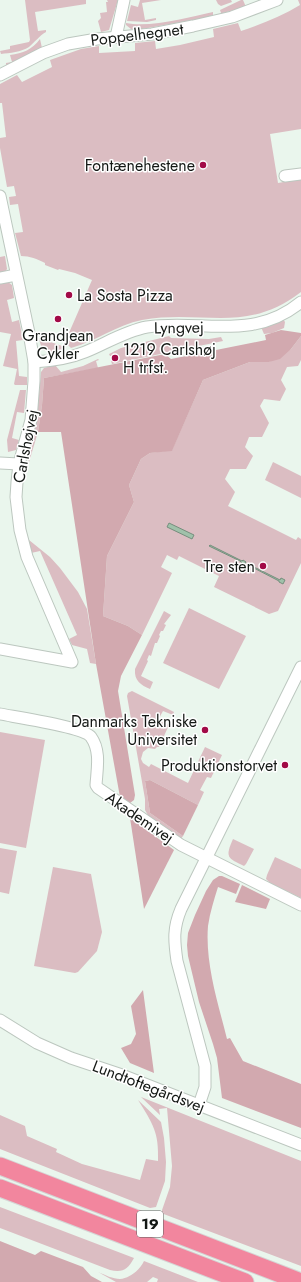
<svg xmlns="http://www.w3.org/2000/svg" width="301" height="1282" font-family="Jost,sans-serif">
<rect width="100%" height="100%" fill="#eaf6ed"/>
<!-- green -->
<g fill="#dbbdc2">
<path d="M25 0H86V4L35 12 38 31 46 30V32C39 36 35 42 29 47 21 52 10 53 1 54L0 51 10 49V46L29 42 30 40Z"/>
<polygon points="107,0 118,0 109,30 101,32 98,21 101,18 100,13 107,12 106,2 108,2"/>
<polygon points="140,0 161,0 142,3 145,20 156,18 156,20 147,22 127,21 131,5 138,7"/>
<polygon points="216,0 231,0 232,2 221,6 218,4"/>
<polygon points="241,0 243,0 246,7 223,13 221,13 220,10"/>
<path d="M298 0H301V129L270 134 278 183 301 179V292C245 335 203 309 142 320 117 325 96 341 71 348L65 342 92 280 75 273 59 269 58 270 45 265V263C37 259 30 256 21 256L15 233 23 232 18 204 10 205 9 197 16 196 14 186 7 187 0 148V138L6 137 2 103H0V84L17 75 22 82 52 67 50 60 81 49 99 46V53L135 51V43L155 41 156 49 180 45 214 37 213 29 238 23 241 31C262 24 282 16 300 5Z"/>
<path d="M213 12V15L209 17 137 30 131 29 126 25V23C151 28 189 17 213 12Z"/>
<path d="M40 39 42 48 6 66V63L12 62 10 55C23 53 32 50 40 39Z"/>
<polygon points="5,256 7,269 5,272 0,275 0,257"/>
<polygon points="0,282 8,282 12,285 14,298 7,300 12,322 19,320 23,340 16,341 19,376 27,377 27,385 15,385 14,384 17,369 3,366 11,334 0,332"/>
<polygon points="283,319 285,322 284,328 272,333 264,334 261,327"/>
<polygon points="169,336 171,338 209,339 221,337 223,341 112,364 111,361 119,359 119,355 110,356 109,354 121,348"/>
<polygon points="301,336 301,360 298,366 287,367 281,380 286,389 280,401 264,399 260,406 269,423 262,437 249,437 245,447 253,456 246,469 230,469 225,479 235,492 228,506 296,540 298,537 301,539 301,563 278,611 269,614 214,587 219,576 179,556 177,560 167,555 161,567 172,573 142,635 128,626 103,616 107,556 134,502 129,485 141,459 150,453 172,450 203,380 250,362 269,362 291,349"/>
<path d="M39 338 65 347V350C50 352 42 356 39 338Z"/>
<polygon points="98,359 99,360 96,361 98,368 44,378 42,405 38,432 29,462 28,459 37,417 41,372 44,368 55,365 61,372 83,366"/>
<polygon points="20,390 26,390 24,413 17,412 12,438 19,440 16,450 8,452 7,440"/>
<polygon points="273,462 301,476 301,498 265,480"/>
<polygon points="29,540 50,557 60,568 78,592 87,609 96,664 90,663 87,649 72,645 69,639 77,635 40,551 31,553"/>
<polygon points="189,608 246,636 219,689 163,663"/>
<path d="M164 611 171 615 164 624 166 625 163 631H161L159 635 160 636 157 643H155L151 656 149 655 147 660 148 661 141 676 153 682 150 689C141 685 134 681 135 669Z"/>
<polygon points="132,691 174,712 173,715 163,711 158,720 169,725 159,747 157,747 155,749 148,748 143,752 141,759 143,763 149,767 151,764 188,783 205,747 222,755 211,778 207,777 200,790 204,792 198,805 150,780 145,781 150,813 183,836 180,840 149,817 145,810 145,799 127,696 128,693"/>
<polygon points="0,732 45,740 26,848 0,843"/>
<path d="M233 839 254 849 246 864 244 866C227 858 225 857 233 839Z"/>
<polygon points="0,848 17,851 9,894 0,892"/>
<polygon points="275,857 301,869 301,898 270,883 266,879 267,875"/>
<polygon points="53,867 91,874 102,932 97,951 78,972 75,973 34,966"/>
<polygon points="141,1097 301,1161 301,1266 161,1213 170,1187 172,1166 167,1108 159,1109 160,1115"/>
<path d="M138 1100 161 1122 164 1138 166 1162 165 1181 156 1207 150 1208 0 1149V1115L25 1126 27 1136 57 1149 56 1152 82 1164 140 1180 146 1159 158 1161C159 1132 153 1124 138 1100Z"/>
<path d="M0 1207 134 1258C128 1269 123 1273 110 1270L0 1228Z"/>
<path d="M144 1261 198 1282H157L158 1279 153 1277 147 1282H116L98 1272C105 1275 113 1279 120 1279 130 1278 140 1270 144 1261Z"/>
</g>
<!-- forest -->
<g fill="#d2a9af">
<polygon points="281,330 301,333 301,336 291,349 280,359 269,362 250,362 203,380 172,451 150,453 141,459 129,485 134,502 107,556 103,616 128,626 142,635 121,676 118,691 135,795 134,800 130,803 120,797 96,664 61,432 38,432 42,405 44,378 165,354 171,359 266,340 265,335"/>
<polygon points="150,780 198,805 183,836 150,813 145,781"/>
<polygon points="130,818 174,850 144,909"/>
<path d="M219 876H222L240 884 236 894 218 887C214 900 210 912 208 926 205 963 218 1003 227 1039L230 1038 243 1061 301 1084V1128L222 1098 217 1058 213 1044 199 1002 188 956 187 945 188 933 195 915 206 891 213 880Z"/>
<polygon points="242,885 270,899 266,909 235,902"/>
<polygon points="143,990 154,1073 130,1063 121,1048 131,1044 136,1034 131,1006"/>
<polygon points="0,1241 35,1255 41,1251 83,1267 91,1276 102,1282 0,1282"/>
</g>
<!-- water -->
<g fill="#a0c1aa" stroke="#768e7d">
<polygon points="169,523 194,535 192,539 167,527"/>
<polygon points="210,545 242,561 243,560 246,562 244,565 240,561 209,546"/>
<polygon points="250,565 280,580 281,578 285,580 283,584 279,582 279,581 250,566"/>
</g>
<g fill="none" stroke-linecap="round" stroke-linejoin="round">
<!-- minor casing -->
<g stroke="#bcc7bf" stroke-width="13">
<g id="minor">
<polyline points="116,37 124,0"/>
<polyline points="0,75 43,53 68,44 97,39 152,34 193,26 232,17 277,0"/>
<polyline points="285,176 301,174"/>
<polyline points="0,196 29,333 34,362 34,381 31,420 19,464 17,482 16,497 20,530 27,557 72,662 0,649"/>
<polyline points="0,278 16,275"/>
<path d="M34 362C52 361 68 359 85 352 105 344 125 331 147 327 201 319 253 342 301 302"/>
<polyline points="0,463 19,464"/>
<path d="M0 714C15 717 84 727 91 737 101 751 97 769 96 785L98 788 181 845 301 905"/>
<polyline points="0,1020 37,1043 71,1058 122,1075 301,1145"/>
<path d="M199 1105 205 1087V1066L177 961C174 940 173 928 181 909L301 667"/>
</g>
</g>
<!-- highway casing -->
<g stroke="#d5d5d5" stroke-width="19">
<g id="highway">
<polyline points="0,1166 301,1282"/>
<polyline points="0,1188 245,1282"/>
</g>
</g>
<!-- minor -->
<use href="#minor" stroke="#fff" stroke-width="11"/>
<!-- highway -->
<use href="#highway" stroke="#f2869e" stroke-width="17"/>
</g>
<!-- markers -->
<g fill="#a20a47" stroke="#fff" stroke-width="1.5">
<circle cx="203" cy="165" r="4"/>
<circle cx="69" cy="295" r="4"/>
<circle cx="58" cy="319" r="4"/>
<circle cx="115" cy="358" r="4"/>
<circle cx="263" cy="566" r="4"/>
<circle cx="205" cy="730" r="4"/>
<circle cx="285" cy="765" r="4"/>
</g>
<g text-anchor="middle" stroke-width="3" stroke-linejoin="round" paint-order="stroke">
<!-- shield labels -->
<rect fill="#fff" stroke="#5a5d5b" stroke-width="1" x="137" y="1211" width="26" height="26" rx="3"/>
<g font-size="15" font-weight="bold" fill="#141815">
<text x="150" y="1229">19</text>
</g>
<!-- street labels -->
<g font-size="16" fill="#141815" stroke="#fff">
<text transform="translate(137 34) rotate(-7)" y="6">Poppelhegnet</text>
<text transform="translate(179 327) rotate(-1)" y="6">Lyngvej</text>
<text transform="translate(25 446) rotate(-79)" y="6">Carlshøjvej</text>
<text transform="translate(140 817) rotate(34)" y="6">Akademivej</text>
<text transform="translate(149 1086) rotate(21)" y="6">Lundtoftegårdsvej</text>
</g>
<!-- poi labels -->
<g font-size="16" fill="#141815" stroke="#fff" text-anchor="end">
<text x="195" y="171">Fontænehestene</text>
<text x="77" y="301" text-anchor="start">La Sosta Pizza</text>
<text x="58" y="341" text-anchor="middle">Grandjean<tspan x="58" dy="18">Cykler</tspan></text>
<text x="123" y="355" text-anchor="start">1219 Carlshøj<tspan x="123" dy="18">H trfst.</tspan></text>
<text x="255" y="572">Tre sten</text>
<text x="197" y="727">Danmarks Tekniske<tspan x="197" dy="18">Universitet</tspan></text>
<text x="277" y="771">Produktionstorvet</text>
</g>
</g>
</svg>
